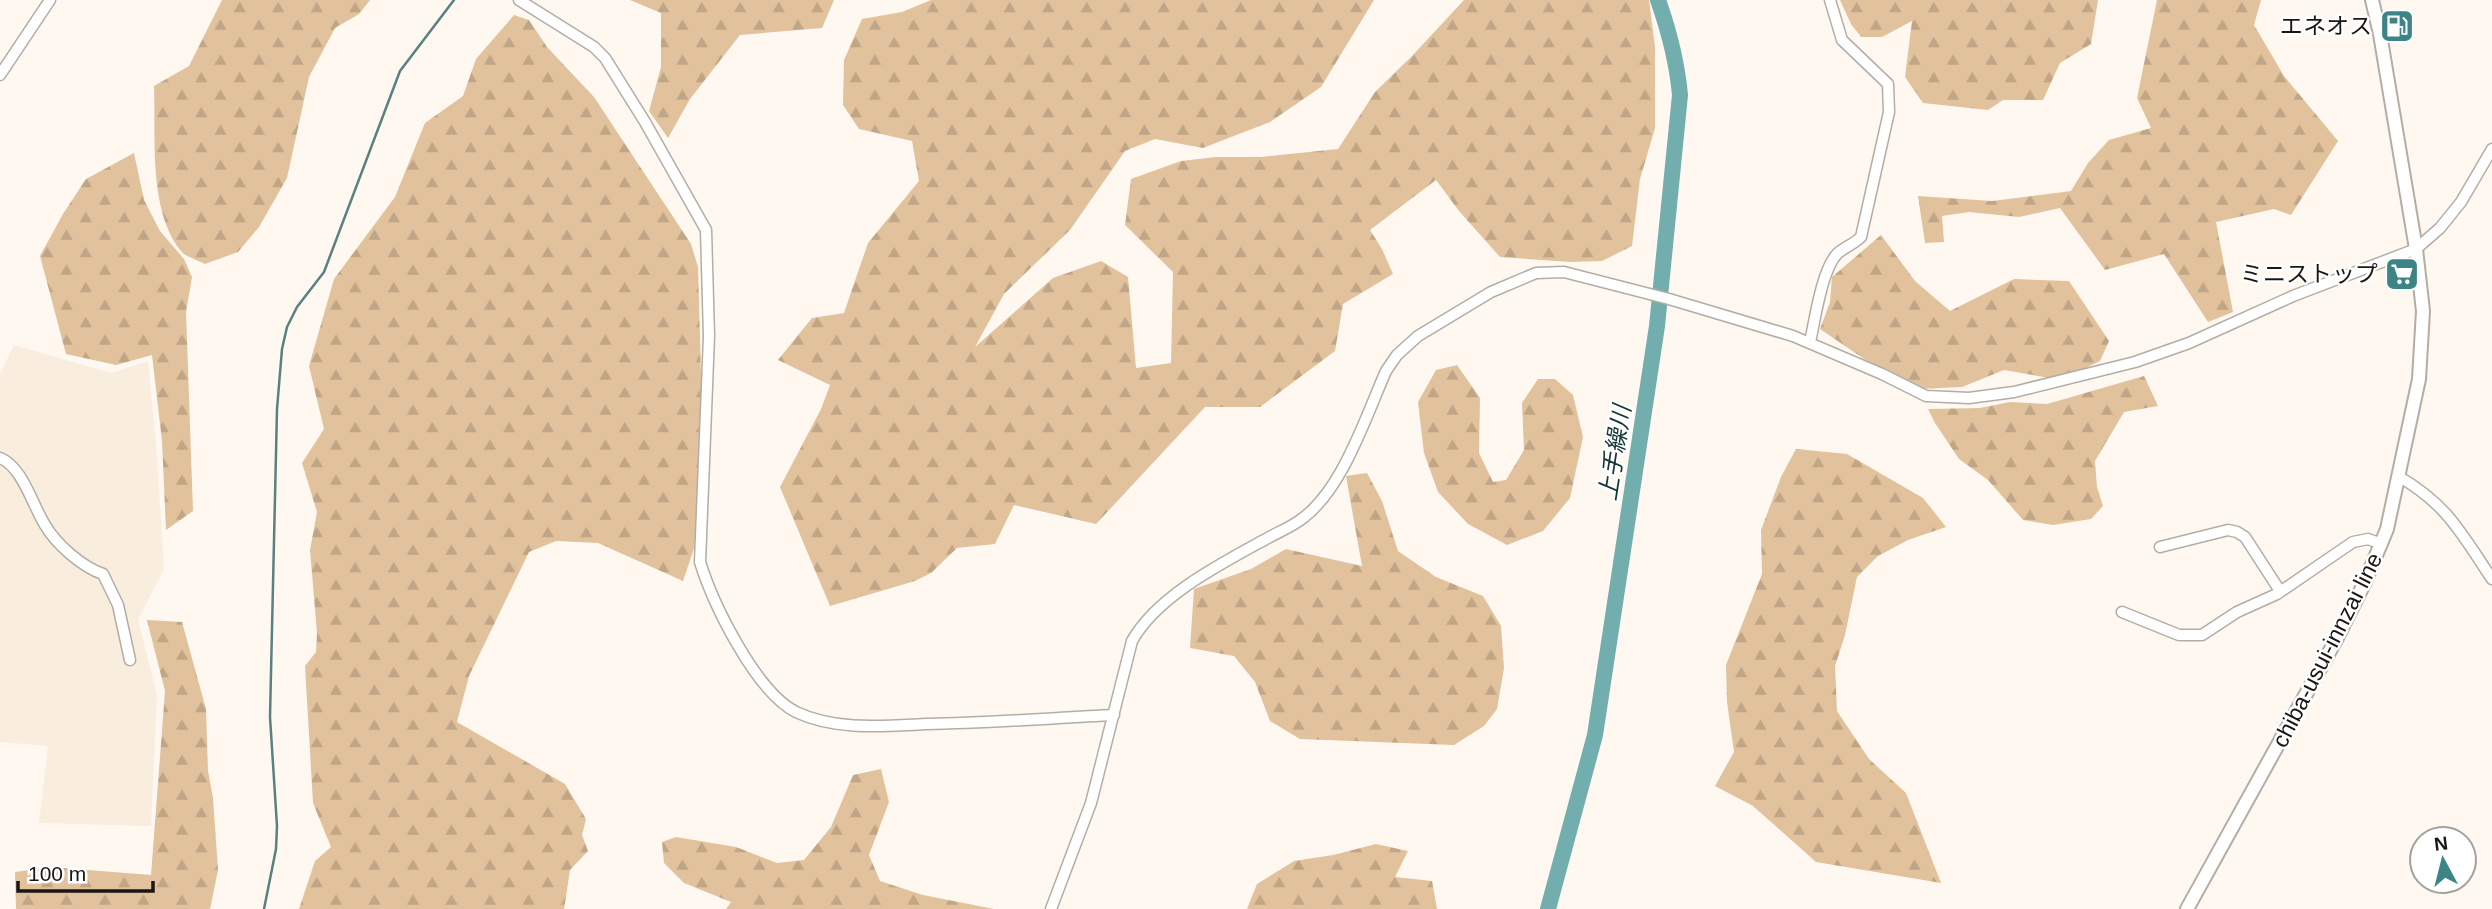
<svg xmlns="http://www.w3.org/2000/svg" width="2492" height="909" font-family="Helvetica,'Noto Sans JP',sans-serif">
<defs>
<pattern id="forest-firs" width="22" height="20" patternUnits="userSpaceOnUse" patternTransform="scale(1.75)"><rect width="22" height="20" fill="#e1c29c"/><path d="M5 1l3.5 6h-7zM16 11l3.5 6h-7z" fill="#c0a686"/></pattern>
</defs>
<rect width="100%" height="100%" fill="#fef8f1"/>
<!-- built -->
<polygon fill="#f9edde" points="14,345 111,373 148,361 157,457 164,569 138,620 157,695 151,826 39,823 48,746 0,742 0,374"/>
<!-- forest -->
<g fill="url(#forest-firs)">
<path d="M222 0H370L359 14 335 28 309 77 287 178 259 227 238 252 205 264C197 260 186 257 181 251 148 210 156 136 154 86L189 66Z"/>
<polygon points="630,0 834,0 822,28 740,35 690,99 668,138 649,111 661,67 661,13"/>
<polygon points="931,0 1374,0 1321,87 1270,122 1203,148 1155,139 1125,151 1070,230 1004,294 975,347 1053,278 1101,261 1128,277 1136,368 1171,363 1173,272 1125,225 1131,179 1181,161 1216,157 1261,157 1338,149 1375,92 1412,56 1464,0 1649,0 1655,47 1655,128 1640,179 1632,246 1602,261 1570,262 1500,257 1459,211 1436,180 1370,230 1382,249 1393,274 1343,304 1335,351 1260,407 1205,407 1096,524 1014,505 995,544 957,548 931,573 915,581 830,606 780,487 821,409 830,385 778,360 812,318 844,313 868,243 919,181 912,141 859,129 843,105 844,60 862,19 902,12"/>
<polygon points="1840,0 2098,0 2091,44 2060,63 2043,100 2003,100 1988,110 1923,103 1905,77 1912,21 1882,37 1861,37 1851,24"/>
<polygon points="2157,0 2261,0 2254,25 2284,76 2338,141 2291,215 2274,209 2216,222 2233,312 2208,322 2164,254 2105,270 2060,208 2019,217 1969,212 1942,216 1944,242 1925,243 1918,196 1992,201 2071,191 2088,163 2109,140 2151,128 2137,98"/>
<polygon points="514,15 529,20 547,47 594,97 691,244 698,267 705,516 683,581 598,543 556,541 529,552 469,676 457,722 565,784 586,819 582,835 588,851 570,870 564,909 299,909 315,861 331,847 313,803 305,666 316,652 317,633 310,550 317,512 302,463 324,429 309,366 334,279 395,197 425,123 463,96 476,59"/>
<polygon points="134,153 144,200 160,231 184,259 192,277 186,312 193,511 166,530 162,441 152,355 116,365 66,354 40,256 63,214 86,179"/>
<polygon points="1881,235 1915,281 1950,311 2014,279 2069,281 2109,341 2100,361 2061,380 2004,370 1962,387 1919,389 1870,363 1820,329 1830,302 1832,277"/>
<polygon points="1457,365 1480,398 1479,453 1493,482 1506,480 1524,450 1522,403 1538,379 1555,379 1573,395 1583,437 1570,498 1543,531 1507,545 1468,524 1438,492 1424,453 1418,402 1436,370"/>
<polygon points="2144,376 2158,406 2124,412 2095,461 2097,487 2103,506 2091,519 2053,525 2023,520 1988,480 1959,459 1935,423 1928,409 1980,408 2010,402 2047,404"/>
<polygon points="1796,449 1847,454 1923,498 1946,527 1908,540 1878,556 1857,577 1845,635 1835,666 1837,711 1869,759 1906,793 1941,883 1816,862 1753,806 1715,786 1734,752 1727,702 1726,665 1762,574 1761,530 1781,477"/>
<polygon points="1367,473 1382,501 1398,551 1436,577 1483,596 1501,626 1504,668 1497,709 1484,726 1454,745 1300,739 1270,721 1255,682 1234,656 1190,648 1194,589 1251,569 1286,549 1362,566 1346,476"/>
<polygon points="147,620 182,622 206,709 208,771 213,798 218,870 210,909 16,909 15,872 50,867 151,875 165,691"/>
<polygon points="881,769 889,802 869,855 880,881 923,895 994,909 726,909 731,902 684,883 664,863 662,842 676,837 736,847 777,863 804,860 831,827 853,775"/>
<polygon points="1376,844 1408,851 1395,877 1432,881 1437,909 1247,909 1257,884 1294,861 1333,855"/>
</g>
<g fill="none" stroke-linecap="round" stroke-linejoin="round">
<!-- stream -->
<polyline stroke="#588180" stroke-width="2.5" points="264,909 276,849 277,826 270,717 277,409 282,349 287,327 297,307 324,272 400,71 454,0"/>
<!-- river -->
<path stroke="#73aeaf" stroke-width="16" d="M1548 909 1595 735 1657 326 1680 95C1677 62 1669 31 1658 0"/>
<!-- minor casing -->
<g stroke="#b4ada5" stroke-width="13">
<g id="minor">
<path d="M519 0 594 47 605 58 645 122 706 230 709 336 700 562C713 604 756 692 796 712 836 731 884 726 927 724 990 723 1052 718 1114 715"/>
<polyline points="0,75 50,0"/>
<path d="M1810 342C1815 320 1822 268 1838 253 1845 247 1854 244 1861 237L1889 112 1888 84 1842 40 1830 0"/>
<path d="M0 458C22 466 33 506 45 525 56 544 82 567 103 574L118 605 130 660"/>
<path d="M2398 476C2448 505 2461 533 2492 579"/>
<polyline points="2160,547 2228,530 2237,532 2245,537 2280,591"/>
<polyline points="2122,612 2179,635 2202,635 2237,612 2277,594 2353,542 2368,539 2382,544"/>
<path d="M1051 909 1091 803 1132 641C1157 596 1222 563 1266 539 1278 532 1292 527 1303 518 1343 488 1366 416 1386 371L1397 355 1418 336 1491 292 1536 273 1564 272 1669 299 1793 336 1882 374 1926 396 1969 398 2014 392 2135 362 2189 343 2293 296 2416 249 2440 228 2461 202 2492 149"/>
</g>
</g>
<!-- major casing -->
<g stroke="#b4ada5" stroke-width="16">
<polyline id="major" points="2187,909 2337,638 2365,582 2387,529 2419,379 2423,311 2416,249 2380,34 2372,0"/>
</g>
<!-- minor -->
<use href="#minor" stroke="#fff" stroke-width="10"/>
<!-- major -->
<use href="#major" stroke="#fff" stroke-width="12"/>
</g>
<!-- icons -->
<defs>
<g id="fuel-square" transform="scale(1.75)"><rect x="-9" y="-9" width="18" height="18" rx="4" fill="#3c8486" stroke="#fff"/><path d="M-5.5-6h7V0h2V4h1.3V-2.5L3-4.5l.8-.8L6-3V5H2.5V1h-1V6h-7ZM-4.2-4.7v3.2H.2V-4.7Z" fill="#fff"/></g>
<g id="supermarket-square" transform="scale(1.75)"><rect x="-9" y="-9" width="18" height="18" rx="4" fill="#3c8486" stroke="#fff"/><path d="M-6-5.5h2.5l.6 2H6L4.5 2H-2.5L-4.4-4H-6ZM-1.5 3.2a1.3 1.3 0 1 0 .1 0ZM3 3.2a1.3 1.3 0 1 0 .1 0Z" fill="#fff"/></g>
</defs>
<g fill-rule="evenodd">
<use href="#fuel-square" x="2397" y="26"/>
<use href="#supermarket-square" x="2402" y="274"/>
</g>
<g text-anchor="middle" stroke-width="5" stroke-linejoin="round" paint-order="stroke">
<!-- poi labels -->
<g font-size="23" fill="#191714" stroke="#fff" text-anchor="end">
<text x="2372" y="34">エネオス</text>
<text x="2378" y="282">ミニストップ</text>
</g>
<!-- street labels -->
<g font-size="23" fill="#191714" stroke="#fff">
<text transform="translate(2327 650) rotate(-63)" y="8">chiba-usui-innzai line</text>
</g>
<!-- water labels -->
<g font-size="24" font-style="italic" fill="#163535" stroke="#fff">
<text transform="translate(1615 453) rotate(-81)" y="8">上手繰川</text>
</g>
</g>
<!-- north arrow -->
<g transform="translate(2443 860) rotate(353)"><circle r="33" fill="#ffffff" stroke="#a3a2a1" stroke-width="2"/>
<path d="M0-5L12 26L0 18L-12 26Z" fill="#3c8486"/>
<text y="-10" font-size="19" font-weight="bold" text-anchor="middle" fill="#191714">N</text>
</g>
<!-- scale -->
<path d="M18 881v10h135v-10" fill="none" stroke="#191714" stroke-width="3.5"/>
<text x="28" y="881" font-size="21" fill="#191714" stroke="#ffffff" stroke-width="5" paint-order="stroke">100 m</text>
</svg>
